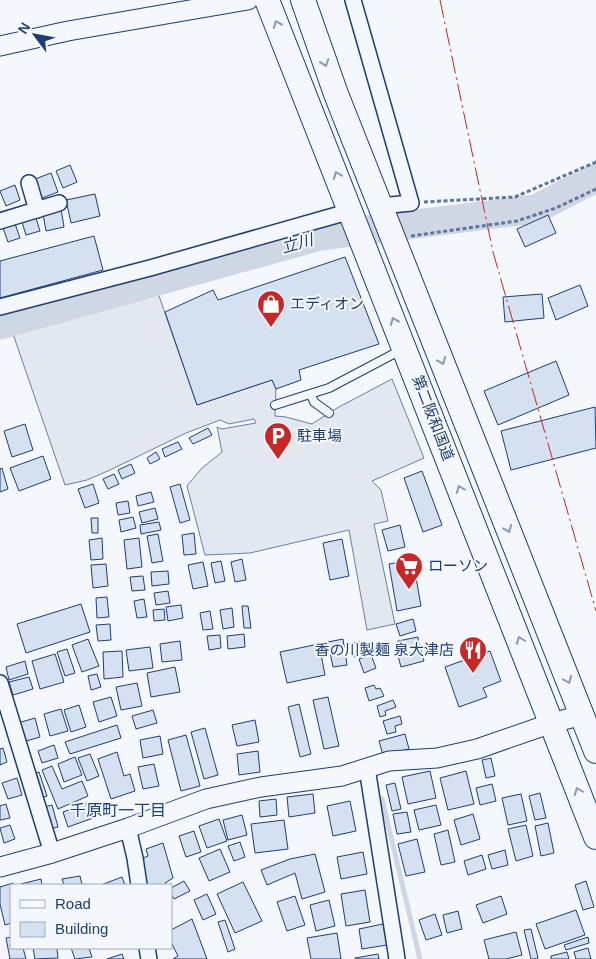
<svg xmlns="http://www.w3.org/2000/svg" width="596" height="959" font-family="Arial,'Noto Sans JP',sans-serif">
<rect width="100%" height="100%" fill="#f4f7fb"/>
<!-- parking -->
<polygon fill="#e3e8f0" stroke="#687fa3" points="158,293 197,405 272,380 276,389 275,416 286,417 312,424 337,408 392,379 424,458 372,481 381,490 388,521 374,524 395,624 367,630 349,530 250,553 205,555 187,486 201,469 222,452 217,427 222,429 256,423 254,419 229,424 220,420 186,433 110,470 87,480 65,485 12,331"/>
<g fill="none" stroke-linecap="round" stroke-linejoin="round">
<!-- stream -->
<polyline stroke="#cfd7e4" stroke-width="5" points="382,799 420,959"/>
<!-- river -->
<polyline stroke="#cfd7e4" stroke-width="29" points="0,325 320,236 536,209 596,178"/>
</g>
<!-- building -->
<g fill="#d5e0f0" stroke="#1d3f73">
<polygon points="70,165 77,182 63,188 56,171"/>
<polygon points="51,173 58,192 37,200 30,181"/>
<polygon points="15,185 20,200 6,206 0,191"/>
<polygon points="95,194 100,216 71,223 66,200"/>
<polygon points="61,209 64,227 46,231 43,213"/>
<polygon points="35,215 40,231 26,235 21,219"/>
<polygon points="548,215 556,233 525,247 517,229"/>
<polygon points="14,221 20,238 8,242 2,225"/>
<polygon points="94,236 103,270 0,298 0,261"/>
<polygon points="345,257 379,344 299,370 301,380 276,389 272,380 197,405 165,312 213,290 218,300"/>
<polygon points="580,285 588,306 556,320 548,298"/>
<polygon points="542,294 544,318 505,322 503,297"/>
<polygon points="556,361 569,395 498,425 484,391"/>
<polygon points="595,407 596,448 511,470 501,431"/>
<polygon points="25,424 33,450 12,457 4,431"/>
<polygon points="208,428 212,435 193,444 189,438"/>
<polygon points="178,442 182,449 165,457 162,449"/>
<polygon points="156,452 160,459 150,464 147,458"/>
<polygon points="43,456 51,479 19,491 10,468"/>
<polygon points="131,464 135,473 122,479 118,470"/>
<polygon points="2,468 8,489 0,492 0,469"/>
<polygon points="422,471 442,525 423,532 404,478"/>
<polygon points="114,474 119,484 108,489 103,479"/>
<polygon points="93,484 99,503 85,508 78,489"/>
<polygon points="180,484 190,520 180,523 170,487"/>
<polygon points="151,492 154,502 138,506 136,496"/>
<polygon points="128,501 130,513 118,515 116,503"/>
<polygon points="155,508 158,519 142,523 139,512"/>
<polygon points="133,517 136,528 121,532 119,520"/>
<polygon points="91,518 98,518 98,533 92,533"/>
<polygon points="159,522 161,530 141,534 140,525"/>
<polygon points="400,525 405,547 388,551 382,530"/>
<polygon points="194,533 196,554 184,555 182,535"/>
<polygon points="158,534 163,561 152,563 147,536"/>
<polygon points="102,538 103,559 91,560 89,540"/>
<polygon points="139,538 142,567 127,569 124,540"/>
<polygon points="342,539 349,576 330,580 323,543"/>
<polygon points="242,559 246,580 235,582 231,562"/>
<polygon points="413,560 421,606 397,611 389,564"/>
<polygon points="221,561 225,581 215,583 211,563"/>
<polygon points="203,562 208,586 193,589 188,565"/>
<polygon points="106,564 108,586 93,588 91,565"/>
<polygon points="168,571 169,584 152,586 151,572"/>
<polygon points="143,576 145,590 132,591 130,577"/>
<polygon points="168,591 170,603 156,605 154,593"/>
<polygon points="107,597 109,617 97,618 96,598"/>
<polygon points="144,599 147,617 137,618 134,601"/>
<polygon points="81,604 90,632 26,653 17,624"/>
<polygon points="181,605 183,618 168,621 166,607"/>
<polygon points="242,606 248,606 251,628 244,628"/>
<polygon points="232,608 234,627 223,629 220,610"/>
<polygon points="164,609 165,620 154,621 153,610"/>
<polygon points="210,611 213,629 203,630 200,613"/>
<polygon points="413,619 416,631 400,636 396,624"/>
<polygon points="110,624 111,640 98,641 96,625"/>
<polygon points="244,634 245,647 228,649 227,636"/>
<polygon points="220,635 221,648 209,650 207,636"/>
<polygon points="418,637 419,646 400,650 398,641"/>
<polygon points="88,639 99,666 82,672 72,645"/>
<polygon points="343,639 347,665 333,667 328,642"/>
<polygon points="180,641 182,660 162,662 160,644"/>
<polygon points="363,641 366,655 354,657 352,643"/>
<polygon points="319,644 325,675 287,683 280,652"/>
<polygon points="150,647 153,668 129,671 126,650"/>
<polygon points="67,649 75,673 65,676 57,652"/>
<polygon points="421,650 424,661 401,667 398,656"/>
<polygon points="122,651 123,677 104,679 103,652"/>
<polygon points="490,651 501,681 483,688 487,697 459,707 445,667"/>
<polygon points="55,654 64,682 40,689 32,661"/>
<polygon points="371,655 376,668 364,673 359,659"/>
<polygon points="25,661 28,674 9,680 6,667"/>
<polygon points="175,667 180,692 151,697 147,673"/>
<polygon points="97,674 101,687 91,690 88,676"/>
<polygon points="29,677 33,689 13,695 9,682"/>
<polygon points="137,683 142,706 121,710 116,687"/>
<polygon points="374,685 376,689 380,688 384,696 369,701 365,688"/>
<polygon points="111,697 117,716 99,722 93,702"/>
<polygon points="328,697 339,746 324,749 313,700"/>
<polygon points="393,700 396,707 385,711 386,715 380,717 377,706"/>
<polygon points="299,704 311,754 300,757 288,707"/>
<polygon points="79,705 86,727 71,732 64,710"/>
<polygon points="61,709 68,731 50,736 44,714"/>
<polygon points="153,710 157,723 136,729 132,716"/>
<polygon points="400,716 402,724 395,726 396,732 387,734 383,721"/>
<polygon points="35,718 40,737 23,742 18,723"/>
<polygon points="255,720 259,742 237,746 232,725"/>
<polygon points="117,725 121,738 70,754 65,742"/>
<polygon points="205,728 218,775 204,779 191,732"/>
<polygon points="405,734 409,749 383,755 379,741"/>
<polygon points="186,735 200,786 181,791 168,740"/>
<polygon points="160,736 163,754 143,758 140,740"/>
<polygon points="54,745 58,758 42,763 38,751"/>
<polygon points="3,748 7,762 0,765 0,749"/>
<polygon points="258,751 260,772 239,775 237,754"/>
<polygon points="117,752 124,776 130,774 135,791 111,799 98,759"/>
<polygon points="90,754 99,776 87,781 78,758"/>
<polygon points="75,757 82,775 64,782 58,764"/>
<polygon points="491,758 495,776 486,778 482,760"/>
<polygon points="154,764 159,786 143,789 138,767"/>
<polygon points="52,766 62,789 82,781 88,796 58,809 42,770"/>
<polygon points="430,771 436,798 408,804 402,777"/>
<polygon points="466,771 474,804 448,810 440,778"/>
<polygon points="39,772 47,796 41,798 33,774"/>
<polygon points="17,778 22,795 8,799 2,783"/>
<polygon points="395,783 401,809 392,811 386,785"/>
<polygon points="492,784 496,801 480,805 476,788"/>
<polygon points="540,793 546,818 535,820 529,796"/>
<polygon points="313,794 315,813 289,817 287,797"/>
<polygon points="521,794 527,821 508,825 502,798"/>
<polygon points="276,799 277,815 260,817 259,801"/>
<polygon points="350,801 356,831 333,836 327,806"/>
<polygon points="91,802 96,817 68,827 63,812"/>
<polygon points="6,804 10,818 0,820 0,806"/>
<polygon points="52,805 58,827 50,829 44,807"/>
<polygon points="436,805 441,825 419,830 414,810"/>
<polygon points="407,812 411,832 397,834 393,814"/>
<polygon points="473,814 480,839 461,845 454,820"/>
<polygon points="242,815 247,835 228,840 223,820"/>
<polygon points="219,819 227,841 207,848 199,826"/>
<polygon points="284,820 288,849 255,853 251,824"/>
<polygon points="548,823 554,853 541,856 535,826"/>
<polygon points="10,825 15,839 4,843 0,828"/>
<polygon points="526,825 533,856 516,861 508,829"/>
<polygon points="448,830 455,862 441,865 434,834"/>
<polygon points="194,831 201,852 186,857 179,836"/>
<polygon points="417,839 425,872 406,876 398,844"/>
<polygon points="240,842 245,857 234,861 228,846"/>
<polygon points="163,843 173,878 165,883 166,885 147,885 140,859 148,856 146,849"/>
<polygon points="220,849 230,872 209,881 199,858"/>
<polygon points="505,850 508,865 492,869 488,855"/>
<polygon points="363,852 367,874 341,879 337,857"/>
<polygon points="315,854 325,892 302,899 295,873 267,885 261,870 290,859"/>
<polygon points="482,855 486,869 468,875 464,861"/>
<polygon points="80,876 82,885 64,885 62,879"/>
<polygon points="122,877 125,885 101,885"/>
<polygon points="41,879 42,885 22,885 21,884"/>
<polygon points="184,881 190,891 174,899 171,894 171,888"/>
<polygon points="586,881 594,907 583,910 575,885"/>
<polygon points="243,882 262,921 235,933 217,894"/>
<polygon points="13,883 14,885 11,885 11,923 5,925 0,904 0,887"/>
<polygon points="365,890 370,922 346,926 341,894"/>
<polygon points="207,894 216,914 203,920 194,900"/>
<polygon points="295,896 305,925 287,931 277,902"/>
<polygon points="501,896 507,914 483,923 476,905"/>
<polygon points="329,900 335,926 316,931 310,905"/>
<polygon points="576,910 585,935 545,949 536,924"/>
<polygon points="458,911 462,929 447,933 443,915"/>
<polygon points="435,914 442,935 426,940 419,920"/>
<polygon points="192,919 207,959 173,959 178,956 171,942 171,930"/>
<polygon points="225,920 235,949 228,952 218,922"/>
<polygon points="383,924 387,945 362,949 359,929"/>
<polygon points="531,929 538,958 534,959 531,959 524,930"/>
<polygon points="516,932 522,955 506,959 489,959 484,940"/>
<polygon points="337,933 341,959 311,959 307,938"/>
<polygon points="11,937 11,948 23,948 26,959 10,959 6,938"/>
<polygon points="588,937 589,943 566,950 564,945"/>
<polygon points="33,948 57,948 58,958 35,959"/>
<polygon points="71,948 89,948 92,957 75,959"/>
<polygon points="588,948 591,959 576,959 574,952"/>
<polygon points="567,952 569,959 551,959 551,956"/>
<polygon points="122,954 124,959 107,959"/>
<polygon points="378,954 379,959 355,959 355,958"/>
</g>
<g fill="none" stroke-linecap="round" stroke-linejoin="round">
<!-- service casing -->
<g stroke="#1d3f73" stroke-width="10">
<g id="service">
<polyline points="311,395 314,402 329,413"/>
<polyline points="275,405 329,388 401,350"/>
</g>
</g>
<!-- minor casing -->
<g stroke="#1d3f73" stroke-width="18">
<g id="minor">
<polyline points="353,0 411,203 380,206"/>
<polyline points="29,183 37,210"/>
<polyline points="0,221 59,203"/>
<polyline points="0,307 150,268 351,211"/>
<polyline points="0,683 52,853"/>
<polyline points="367,768 397,959"/>
<polyline points="128,828 135,858 139,885"/>
<polyline points="147,948 149,959"/>
</g>
</g>
<!-- tertiary casing -->
<g stroke="#1d3f73" stroke-width="21">
<g id="tertiary">
<polyline points="0,46 68,31 248,0"/>
<polyline points="0,867 52,853 128,828 206,799 261,787 342,776 389,761 437,758 477,749 552,723 582,715"/>
</g>
</g>
<!-- trunk casing -->
<g stroke="#1d3f73" stroke-width="26">
<g id="trunk">
<polyline points="267,0 596,837"/>
<polyline points="303,0 336,94 596,751"/>
</g>
</g>
<!-- path -->
<g stroke="#5e769c" stroke-width="3" stroke-dasharray="4 2.5" stroke-linecap="butt">
<polyline points="424,202 515,197 596,162"/>
<polyline points="411,236 517,221 556,208 596,189"/>
</g>
<!-- service -->
<use href="#service" stroke="#f4f7fb" stroke-width="8"/>
<!-- minor -->
<use href="#minor" stroke="#f4f7fb" stroke-width="15"/>
<!-- tertiary -->
<use href="#tertiary" stroke="#f4f7fb" stroke-width="19"/>
<!-- trunk -->
<use href="#trunk" stroke="#f4f7fb" stroke-width="24"/>
<!-- power -->
<polyline stroke="#c62828" stroke-width="1" stroke-dasharray="18 4 2.5 4" stroke-linecap="butt" points="440,0 493,252 596,611"/>
</g>
<!-- one-way arrows -->
<defs><path id="oneway-chevron" d="M-2-3.5L2.5 0L-2 3.5" fill="none" stroke-width="1.6" stroke-linecap="round" stroke-linejoin="round" transform="scale(1.25)"/></defs>
<g stroke="#889bb7">
<use href="#oneway-chevron" transform="translate(277 24) rotate(-112)"/>
<use href="#oneway-chevron" transform="translate(325 63) rotate(71)"/>
<use href="#oneway-chevron" transform="translate(337 175) rotate(-112)"/>
<use href="#oneway-chevron" transform="translate(394 321) rotate(-112)"/>
<use href="#oneway-chevron" transform="translate(442 361) rotate(68)"/>
<use href="#oneway-chevron" transform="translate(460 489) rotate(-111)"/>
<use href="#oneway-chevron" transform="translate(508 529) rotate(68)"/>
<use href="#oneway-chevron" transform="translate(520 640) rotate(-111)"/>
<use href="#oneway-chevron" transform="translate(568 680) rotate(68)"/>
<use href="#oneway-chevron" transform="translate(578 791) rotate(-111)"/>
</g>
<!-- icons -->
<defs>
<g id="shop-pin" transform="scale(1.4375)"><path d="M0 17L-7.5 6A9.5 9.5 0 1 1 7.5 6Z" fill="#c62828" stroke="#f4f7fb"/><path d="M-5-2.5h2.3a2.7 3.5 0 0 1 5.4 0H5L5.5 6h-11ZM-1.5-2.5h3a1.5 2.3 0 0 0-3 0Z" fill="#fff"/></g>
<g id="parking-pin" transform="scale(1.4375)"><path d="M0 17L-7.5 6A9.5 9.5 0 1 1 7.5 6Z" fill="#c62828" stroke="#f4f7fb"/><path d="M-3.5-5.5H1a3.5 3.5 0 0 1 0 7H-1V5.5H-3.5ZM-1-3.4V-.6H.8a1.4 1.4 0 0 0 0-2.8Z" fill="#fff"/></g>
<g id="supermarket-pin" transform="scale(1.4375)"><path d="M0 17L-7.5 6A9.5 9.5 0 1 1 7.5 6Z" fill="#c62828" stroke="#f4f7fb"/><path d="M-6-5.5h2.5l.6 2H6L4.5 2H-2.5L-4.4-4H-6ZM-1.5 3.2a1.3 1.3 0 1 0 .1 0ZM3 3.2a1.3 1.3 0 1 0 .1 0Z" fill="#fff"/></g>
<g id="restaurant-pin" transform="scale(1.4375)"><path d="M0 17L-7.5 6A9.5 9.5 0 1 1 7.5 6Z" fill="#c62828" stroke="#f4f7fb"/><path d="M-5-6h1v4h1v-4h1v4h1v-4h1v5L-1.5 .5V6h-2V.5L-5-1ZM5-6V6H3V1.5H1.5Q1.5-4 5-6Z" fill="#fff"/></g>
</defs>
<g fill-rule="evenodd">
<use href="#shop-pin" x="271" y="304"/>
<use href="#parking-pin" x="278" y="436"/>
<use href="#supermarket-pin" x="409" y="566"/>
<use href="#restaurant-pin" x="473" y="650"/>
</g>
<g text-anchor="middle" stroke-width="4" stroke-linejoin="round" paint-order="stroke">
<!-- poi labels -->
<g font-size="15" fill="#1d3f73" stroke="#f4f7fb" text-anchor="start">
<text x="290" y="309">エディオン</text>
<text x="297" y="441">駐車場</text>
<text x="428" y="571">ローソン</text>
<text x="454" y="655" text-anchor="end">香の川製麺 泉大津店</text>
</g>
<!-- street labels -->
<g font-size="15" fill="#1d3f73" stroke="#f4f7fb">
<text transform="translate(433 418) rotate(69)" y="5">第二阪和国道</text>
</g>
<!-- water labels -->
<g font-size="16" font-style="italic" fill="#1d3f73" stroke="#f4f7fb">
<text transform="translate(297 243) rotate(-15)" y="6">立川</text>
</g>
<!-- neighbourhood labels -->
<g font-size="16" fill="#1d3f73" stroke="#f4f7fb">
<text x="118" y="816">千原町一丁目</text>
</g>
</g>
<!-- legend -->
<rect x="10" y="884" width="162" height="65" fill="#f4f7fb" stroke="#9eadc5"/>
<rect x="20" y="900" width="25" height="8" fill="#f4f7fb" stroke="#9eadc5"/>
<text x="55" y="909" font-size="15" fill="#1d3f73">Road</text>
<rect x="20" y="922" width="25" height="15" fill="#d5e0f0" stroke="#9eadc5"/>
<text x="55" y="934" font-size="15" fill="#1d3f73">Building</text>
<!-- north arrow -->
<g transform="translate(35 35) rotate(302)" stroke="#f4f7fb" stroke-width="4" paint-order="stroke">
<path d="M0-4L9 19L0 12L-9 19Z" fill="#1d3f73"/>
<text y="-8" font-size="14" font-weight="bold" text-anchor="middle" fill="#1d3f73">N</text>
</g>
</svg>
